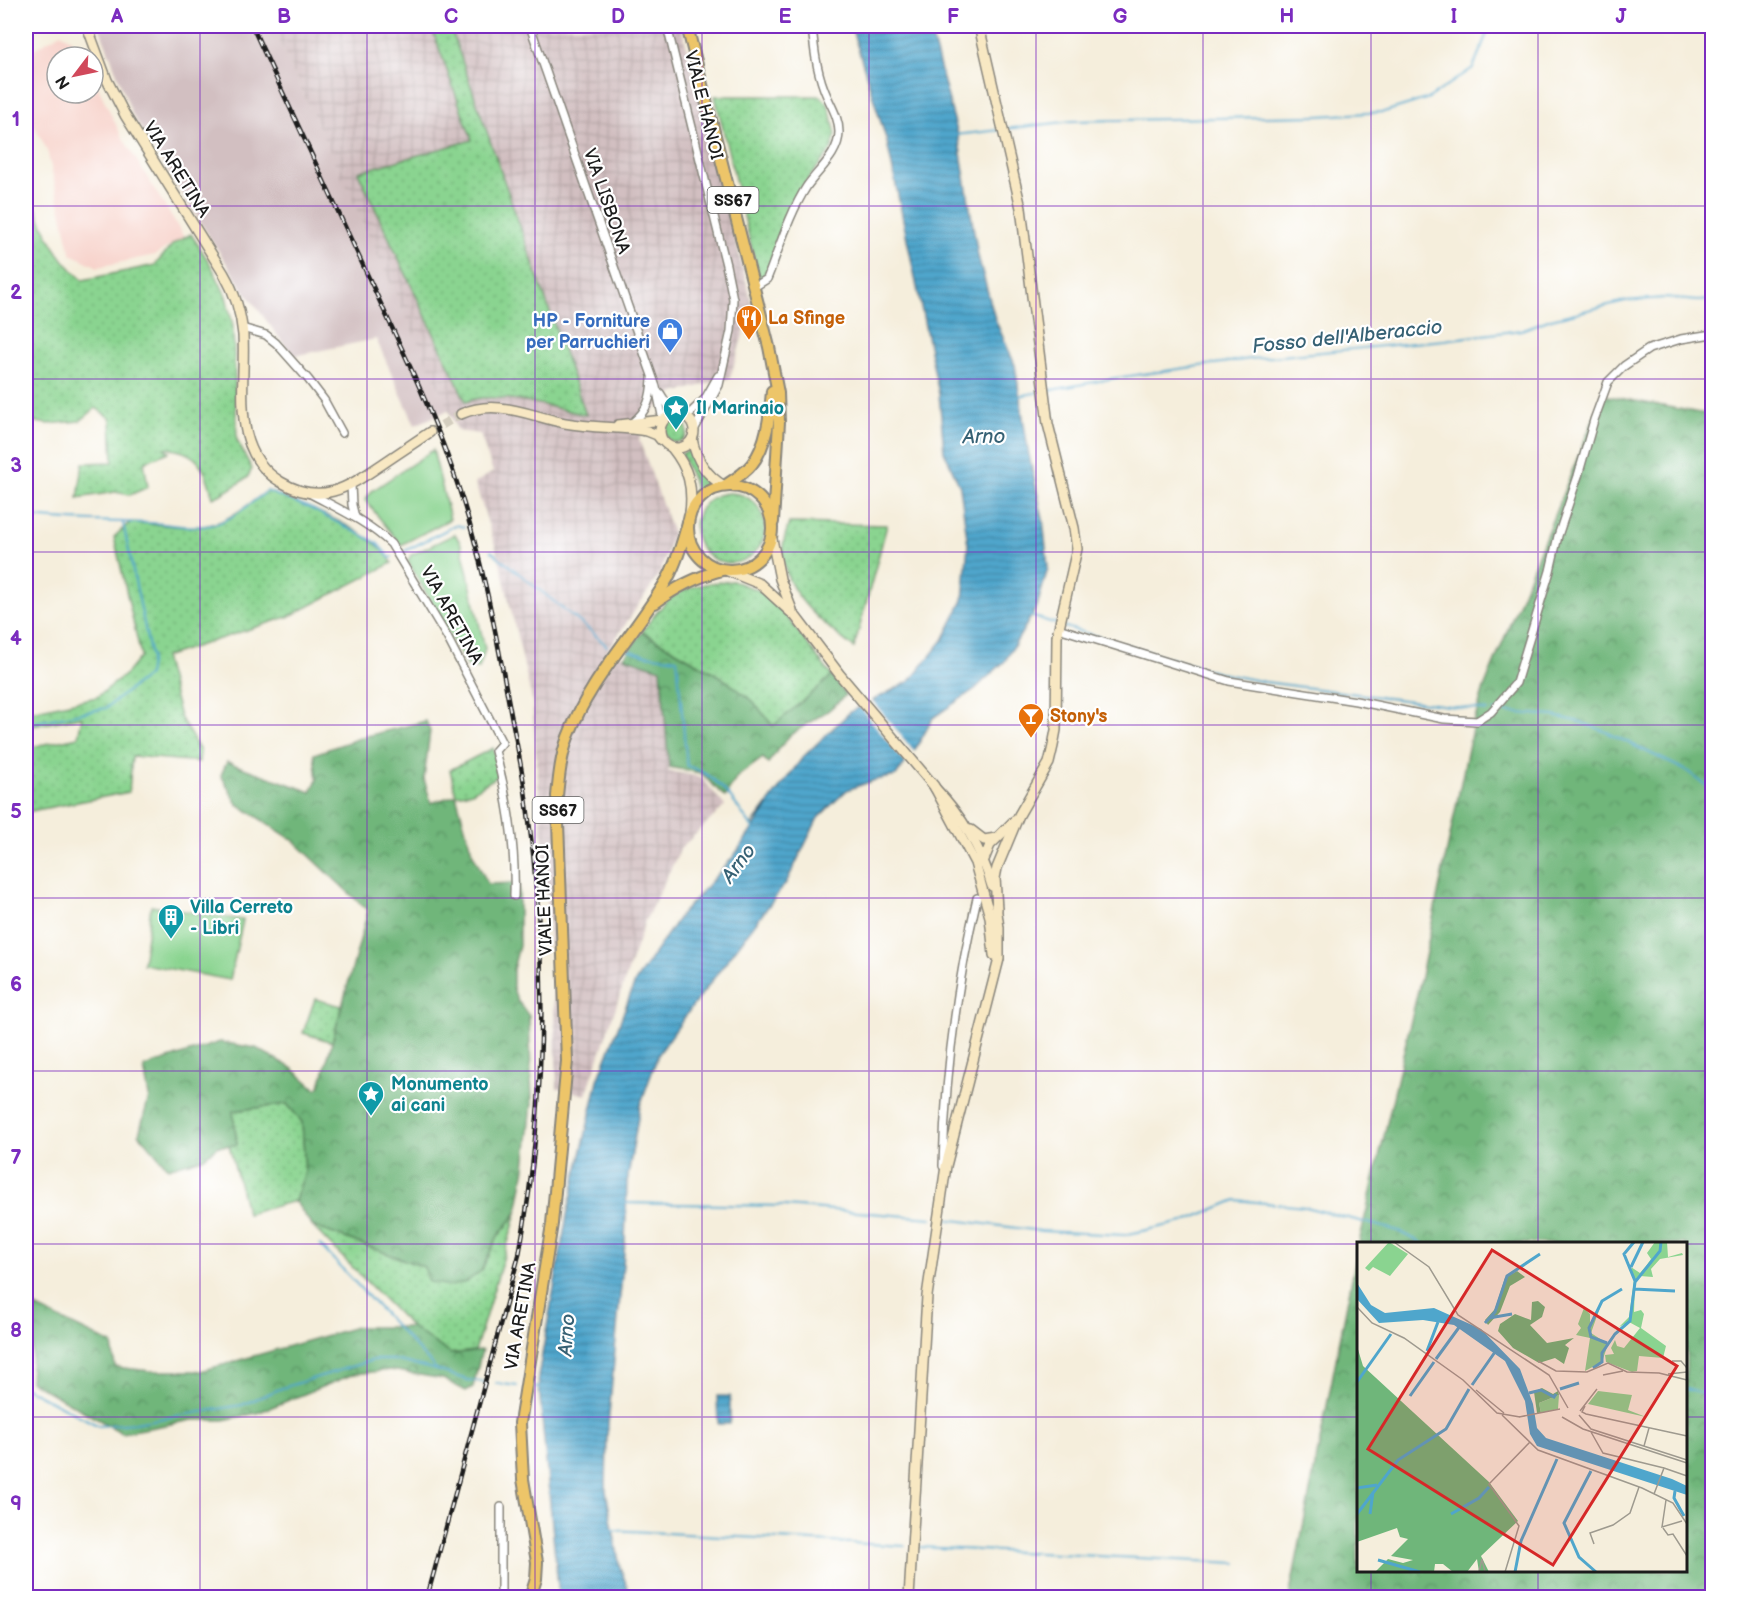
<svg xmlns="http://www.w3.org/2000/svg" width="1738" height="1623" font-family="'Balsamiq Sans',sans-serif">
<defs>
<pattern id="industrial-grid" width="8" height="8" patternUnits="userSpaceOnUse" patternTransform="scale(1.5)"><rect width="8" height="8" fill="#d2bfc1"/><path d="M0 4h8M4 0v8" fill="none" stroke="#b4a4a5"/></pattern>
<pattern id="grass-dots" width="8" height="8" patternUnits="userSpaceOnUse" patternTransform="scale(1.5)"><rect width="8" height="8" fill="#8ad490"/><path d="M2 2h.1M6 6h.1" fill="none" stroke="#76b57c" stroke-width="1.8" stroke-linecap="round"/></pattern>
<pattern id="forest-crowns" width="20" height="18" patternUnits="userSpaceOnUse" patternTransform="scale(1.5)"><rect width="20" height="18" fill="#6fb67a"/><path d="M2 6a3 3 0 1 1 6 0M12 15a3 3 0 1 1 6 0" fill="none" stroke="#5a9363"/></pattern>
<pattern id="water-rules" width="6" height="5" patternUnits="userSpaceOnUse" patternTransform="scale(1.5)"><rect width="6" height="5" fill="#4fa6cc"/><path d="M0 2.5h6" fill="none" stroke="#4186a5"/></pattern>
</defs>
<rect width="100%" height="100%" fill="#fff"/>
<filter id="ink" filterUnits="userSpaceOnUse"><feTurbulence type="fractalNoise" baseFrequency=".0167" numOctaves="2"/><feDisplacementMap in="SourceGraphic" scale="12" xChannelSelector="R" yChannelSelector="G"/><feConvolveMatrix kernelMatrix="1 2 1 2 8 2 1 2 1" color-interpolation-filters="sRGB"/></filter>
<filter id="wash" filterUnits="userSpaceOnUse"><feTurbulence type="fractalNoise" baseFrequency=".008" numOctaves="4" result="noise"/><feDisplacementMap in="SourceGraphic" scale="24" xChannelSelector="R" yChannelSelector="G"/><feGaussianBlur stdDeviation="1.35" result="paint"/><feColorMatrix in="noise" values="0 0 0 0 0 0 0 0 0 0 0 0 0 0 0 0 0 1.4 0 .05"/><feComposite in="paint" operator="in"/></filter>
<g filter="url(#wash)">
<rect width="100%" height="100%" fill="#f5eedc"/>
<!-- built -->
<polygon fill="#f7d1c9" points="61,33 70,39 83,57 57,57 57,93 93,93 93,77 121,135 184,237 155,255 98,267 71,254 47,150 26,110 26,54"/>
<!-- industrial -->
<polygon fill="url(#industrial-grid)" points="272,26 681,26 752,305 730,378 674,393 649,414 639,439 673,534 659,575 607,651 661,668 669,771 701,777 725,806 681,848 645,921 586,1095 557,1088 553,982 532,700 499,558 475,483 493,472 480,434 458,431"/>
<!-- railway -->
<polygon fill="#d2bfc1" points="99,26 272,26 449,410 415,425 376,339 293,356 242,288 132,114"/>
<!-- grass -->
<g fill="url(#grass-dots)" stroke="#537856" stroke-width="1.5">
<path d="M431 26H450L586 415C557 409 493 389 466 402L358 172 472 140Z"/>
<polygon points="715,96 821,96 828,104 836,134 831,150 802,187 765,276 759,279"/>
<path d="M26 182C39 218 52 255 83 280L155 265 173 244 191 234 211 265 226 296 233 326 237 440 252 469 247 478 225 492 223 490 224 493 213 498C205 467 199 451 164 448L169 452 144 462 148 487 130 495 115 492 78 498 83 463 113 462 111 419 96 408 80 421 47 424 26 420Z"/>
<circle cx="676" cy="431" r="11"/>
<polygon points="690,450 711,480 695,491 693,481 681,454"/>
<path d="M267 491C298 503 379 533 392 563L290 616 164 657 180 717 200 751 199 762 132 756 129 792 26 812V748L78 737 82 717 26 727V712L97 697 127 673 141 656 114 537 130 522C156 523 195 532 219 522 236 515 252 502 267 491Z"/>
<circle cx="730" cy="528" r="35"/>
<path d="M789 523 887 525 854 648C823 624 779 591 783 546 784 538 787 530 789 523Z"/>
<path d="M733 581 763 592 786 616 832 676 773 727 753 701 718 675 642 632C670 592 684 584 733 581Z"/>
<polygon points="493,748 500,775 472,792 456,795 450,770"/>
<polygon points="315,999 342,1006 332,1042 303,1033"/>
<polygon points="287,1104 302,1122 305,1172 295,1201 247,1214 229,1145 237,1144 233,1111"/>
<polygon points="517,1213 475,1351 451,1354 411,1327 312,1226 424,1267 481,1271 498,1236"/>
</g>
<!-- forest -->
<g fill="url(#forest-crowns)" stroke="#46694b" stroke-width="1.5">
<polygon points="1603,395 1712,415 1712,1597 1289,1598 1358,1248 1358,1570 1686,1570 1686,1244 1359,1243 1419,986 1472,729 1484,688"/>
<polygon points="642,632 718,675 753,701 773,726 832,676 846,695 829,710 790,735 768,763 763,758 737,777 725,797 701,773 669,767 661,669 624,657"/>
<polygon points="426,721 430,731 424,779 431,803 456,795 472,852 488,884 519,883 519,946 513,969 513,988 517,1000 529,1016 532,1103 525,1168 517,1213 498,1236 481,1271 466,1282 451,1286 429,1282 424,1267 312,1226 295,1201 305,1172 302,1122 287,1104 233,1111 237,1145 219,1146 203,1158 168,1168 139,1134 149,1097 144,1067 220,1042 256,1048 292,1068 316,1089 320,1086 368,911 293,840 237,804 221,775 227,762 311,792 317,780 314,754 363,737"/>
<polygon points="35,1307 112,1344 115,1367 151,1371 201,1371 356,1327 411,1327 451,1354 482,1350 473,1387 466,1391 443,1379 391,1370 354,1374 257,1413 223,1420 193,1420 122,1433 30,1381"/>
</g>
<!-- garden -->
<g fill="#8ad490" stroke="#537856" stroke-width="1.5">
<polygon points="433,450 450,519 401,545 365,500 372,491"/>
<polygon points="455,534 461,544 485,649 479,668 467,666 408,561 411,555"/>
<polygon points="151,906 243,920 230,980 143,964"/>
</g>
<!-- water -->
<g fill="url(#water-rules)" stroke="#366174" stroke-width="1.5">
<polygon points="851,26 929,26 958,135 978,256 995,319 1015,365 1028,450 1043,519 1048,568 1037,607 1005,661 975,689 933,718 918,745 896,776 875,780 847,790 818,818 786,883 689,1011 658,1055 640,1106 627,1182 625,1243 607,1436 606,1491 620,1567 631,1597 559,1598 538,1377 567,1215 598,1080 635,982 679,917 734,856 769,805 751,826 803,757 850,712 910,681 943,640 963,600 968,545 960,487 944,451 939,394 887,142"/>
<polygon points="717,1396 730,1396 730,1424 718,1424"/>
</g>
<!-- pier -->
<polygon fill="#f5eedc" points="870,698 916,754 907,765 858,704"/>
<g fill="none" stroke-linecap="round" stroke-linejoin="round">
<!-- stream -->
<g stroke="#4fa6cc" stroke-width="2">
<polyline points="1005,129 1073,121 1318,116 1384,112 1429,98 1473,68 1490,26"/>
<polyline points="955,135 1000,130"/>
<polyline points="1046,391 1115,378 1250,359 1444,340 1521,330 1551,319 1625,301 1664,298 1698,301 1712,300"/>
<polyline points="1019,396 1040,392"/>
<path d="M26 516C67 522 109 521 151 523 171 524 192 529 211 525 231 521 251 503 267 491L312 509 377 543 390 558 392 557"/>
<polyline points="405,551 456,525 464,527"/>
<polyline points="491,551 592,632 607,646"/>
<polyline points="1031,616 1057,624"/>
<polyline points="1062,626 1215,672 1265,682 1488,711"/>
<path d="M626 649 646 655 677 659 687 766C720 775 735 804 754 830"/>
<polyline points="1494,711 1554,716 1580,722 1604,731 1687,771 1712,790"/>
<polyline points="26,724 106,708 148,675 151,657 123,523"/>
<polyline points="622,1203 785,1206 931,1218"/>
<polyline points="945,1219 1041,1231 1124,1235 1183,1222 1236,1200 1305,1207 1399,1231 1423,1244"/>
<polyline points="320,1245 437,1370"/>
<polyline points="496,1383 517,1386"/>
<polyline points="532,1387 541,1388"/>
<polyline points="26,1388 99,1426 135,1423 242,1405 282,1388 373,1360 394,1360 437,1370 467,1380 485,1382"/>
<polyline points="1686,1389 1712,1396"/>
<polyline points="611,1530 905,1546"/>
<polyline points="919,1547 1237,1563"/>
</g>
</g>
</g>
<g filter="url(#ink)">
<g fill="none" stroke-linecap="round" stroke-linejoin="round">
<!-- secondary-tunnel -->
<polyline stroke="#d4cebf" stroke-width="9" stroke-dasharray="9 4.5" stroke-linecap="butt" points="430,432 461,414"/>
<!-- street casing -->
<g stroke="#88857c" stroke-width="10">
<g id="street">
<polyline points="530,26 656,387 663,420"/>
<polyline points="667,26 726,265 733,299 731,331 719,385 694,430"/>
<path d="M754 287 767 279C779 249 789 214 807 186 819 169 839 154 839 132 839 116 829 103 824 89 816 68 814 47 812 26"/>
<polyline points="242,328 266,335 276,343 308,379 324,400 342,433"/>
<polyline points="660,393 667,404 678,414"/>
<polyline points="686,417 705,399 718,376"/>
<path d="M633 422C648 410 651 398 652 379"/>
<polyline points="351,485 352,505 355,517"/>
<path d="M311 494C339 509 368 522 391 544L447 637 502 743 495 751C508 799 516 846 514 896"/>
<polyline points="1058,628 1229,681 1356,701 1444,719 1477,721 1491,712 1516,683 1550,571 1558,536 1578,476 1594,420 1608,382 1624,366 1649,349 1681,339 1712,334"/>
<path d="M943 1166C945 1075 956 987 977 898"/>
<polyline points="501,1598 501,1507"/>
</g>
</g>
<!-- secondary casing -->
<g stroke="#88857c" stroke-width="12">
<g id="secondary">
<path d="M87 26 107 80 125 115 224 274C235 293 241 313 243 335 246 385 229 451 281 482 321 506 347 488 381 465 397 454 414 443 430 432"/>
<polyline points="979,26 1021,208 1048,424 1074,528 1077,549 1057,636 1056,730 1053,746 1049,763 1019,815 997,868 995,878 997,909"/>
<circle cx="677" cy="431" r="17"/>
<path d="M461 414C497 398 529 416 565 423 592 428 620 427 647 431L657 435 661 440"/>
<polyline points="618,425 663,420"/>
<path d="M692 439C696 459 707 476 724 486"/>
<path d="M672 448C689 469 693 487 690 513"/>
<polyline points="772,539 780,579 792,610"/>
<polyline points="728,571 760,584 796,617 840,675 934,786 975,863 990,917 994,955"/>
<path d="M935 788C962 816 981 848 992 886"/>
<polyline points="971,830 984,840 996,838"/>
<polyline points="983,862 990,845 1014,821"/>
<polyline points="909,1598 927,1296 946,1166 999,959 999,928 996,905"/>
</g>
</g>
<!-- primary casing -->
<g stroke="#88857c" stroke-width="14">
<g id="primary">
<polyline points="687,26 769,347 778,393 779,422 773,522"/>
<path d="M726 485C735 479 745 473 752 464 767 445 770 415 772 391"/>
<circle cx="730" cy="528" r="42"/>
<path d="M655 603C676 587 696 577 722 570"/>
<path d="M530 1598 536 1579 537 1562 523 1479 520 1423 552 1224 567 1061 557 796C559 776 561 756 568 737 590 678 636 633 668 578 677 561 683 541 688 522"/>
</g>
</g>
<!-- street -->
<use href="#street" stroke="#fff" stroke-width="7"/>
<!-- secondary -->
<use href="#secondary" stroke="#f8e8c3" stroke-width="9"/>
<!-- primary -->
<use href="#primary" stroke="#edc569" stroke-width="10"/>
<!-- rail casing -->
<g stroke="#1c1c1c" stroke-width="4.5">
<path id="rail" d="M252 26C292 113 333 201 374 289 400 345 428 402 449 460 478 539 494 621 509 704 515 737 523 771 527 805 548 954 546 1107 519 1255L427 1598"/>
</g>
<!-- rail -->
<use href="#rail" stroke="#fff" stroke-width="2" stroke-dasharray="7" stroke-linecap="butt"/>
</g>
</g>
<!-- grid -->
<path fill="none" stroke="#7b2cbf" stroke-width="1.5" stroke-opacity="0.55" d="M200 26V1598M367 26V1598M535 26V1598M702 26V1598M869 26V1598M1036 26V1598M1203 26V1598M1371 26V1244M1538 26V1244M26 206H1712M26 379H1712M26 552H1712M26 725H1712M26 898H1712M26 1071H1712M26 1244H1358M1686 1244H1712M26 1417H1358M1686 1417H1712M1371 1570V1598M1538 1570V1598"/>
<!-- icons -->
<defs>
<g id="restaurant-pin" transform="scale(1.35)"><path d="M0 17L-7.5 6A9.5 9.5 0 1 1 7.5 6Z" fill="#e8710a" stroke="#fff"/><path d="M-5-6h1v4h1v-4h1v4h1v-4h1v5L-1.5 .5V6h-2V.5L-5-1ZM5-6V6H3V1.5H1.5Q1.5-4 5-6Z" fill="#fff"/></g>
<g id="shop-pin" transform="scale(1.35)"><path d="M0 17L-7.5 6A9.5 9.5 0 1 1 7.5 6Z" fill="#3f7fe0" stroke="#fff"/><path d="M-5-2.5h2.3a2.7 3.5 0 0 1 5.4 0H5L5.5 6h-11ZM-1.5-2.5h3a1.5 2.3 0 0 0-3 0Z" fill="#fff"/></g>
<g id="sight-pin" transform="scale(1.35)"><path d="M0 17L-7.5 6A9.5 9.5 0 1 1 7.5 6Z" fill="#0f9aa8" stroke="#fff"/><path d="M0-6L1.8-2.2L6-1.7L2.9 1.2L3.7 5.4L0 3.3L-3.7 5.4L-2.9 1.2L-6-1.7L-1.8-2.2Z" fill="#fff"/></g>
<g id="bar-pin" transform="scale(1.35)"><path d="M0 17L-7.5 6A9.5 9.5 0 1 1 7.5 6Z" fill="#e8710a" stroke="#fff"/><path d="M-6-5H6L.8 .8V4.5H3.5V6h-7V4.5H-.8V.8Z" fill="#fff"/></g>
<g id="building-pin" transform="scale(1.35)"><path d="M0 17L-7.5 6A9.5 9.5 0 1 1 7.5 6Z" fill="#0f9aa8" stroke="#fff"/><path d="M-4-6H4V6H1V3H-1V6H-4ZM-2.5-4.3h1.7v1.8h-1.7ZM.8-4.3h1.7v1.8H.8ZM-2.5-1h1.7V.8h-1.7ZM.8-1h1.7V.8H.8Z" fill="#fff"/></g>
</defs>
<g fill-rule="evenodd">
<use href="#restaurant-pin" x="749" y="318"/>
<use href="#shop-pin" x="670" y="331"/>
<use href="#sight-pin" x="676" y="408"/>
<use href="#bar-pin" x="1031" y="716"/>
<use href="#building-pin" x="171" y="917"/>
<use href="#sight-pin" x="371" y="1094"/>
</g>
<g text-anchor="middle" stroke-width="4.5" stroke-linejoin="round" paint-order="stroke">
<!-- shield labels -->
<g fill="#fff" stroke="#606060" stroke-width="1.5">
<rect x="707.5" y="187" width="51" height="26" rx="4.5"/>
<rect x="532.5" y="797" width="51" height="26" rx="4.5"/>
</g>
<g font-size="16" font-weight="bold" fill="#1c1c1c">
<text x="733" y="206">SS67</text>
<text x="558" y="816">SS67</text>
</g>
<!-- street labels -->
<g font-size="18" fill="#1c1c1c" stroke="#fff">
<text transform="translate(704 105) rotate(76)" y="6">VIALE HANOI</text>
<text transform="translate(177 169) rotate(58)" y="6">VIA ARETINA</text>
<text transform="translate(607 201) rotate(71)" y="6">VIA LISBONA</text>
<text transform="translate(452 615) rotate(61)" y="6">VIA ARETINA</text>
<text transform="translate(544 900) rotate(-92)" y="6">VIALE HANOI</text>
<text transform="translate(520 1316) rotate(-80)" y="6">VIA ARETINA</text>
</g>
<!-- food labels -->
<g font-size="18" font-weight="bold" fill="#c56008" stroke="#fff" text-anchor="start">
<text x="768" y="324">La Sfinge</text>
<text x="1050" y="722">Stony's</text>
</g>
<!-- shop labels -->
<g font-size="18" font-weight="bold" fill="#366cbe" stroke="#fff" text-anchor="end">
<text x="650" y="327">HP - Forniture<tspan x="650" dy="21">per Parruchieri</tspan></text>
</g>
<!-- culture labels -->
<g font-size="18" font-weight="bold" fill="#0d838f" stroke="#fff" text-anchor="start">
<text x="696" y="414">Il Marinaio</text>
<text x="190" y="913">Villa Cerreto<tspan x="190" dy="21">- Libri</tspan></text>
<text x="391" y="1090">Monumento<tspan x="391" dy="21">ai cani</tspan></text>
</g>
<!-- water labels -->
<g font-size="20" font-style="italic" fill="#366174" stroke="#fff">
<text transform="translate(1347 336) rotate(-6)" y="7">Fosso dell'Alberaccio</text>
<text x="984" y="443">Arno</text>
<text transform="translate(738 863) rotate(-53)" y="7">Arno</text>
<text transform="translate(566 1335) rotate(-86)" y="7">Arno</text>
</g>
</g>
<!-- overview -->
<g transform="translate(1357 1242)">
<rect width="330" height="330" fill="#f5eedc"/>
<path d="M32 0 51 12 33 34 16 25 12 29 8 26ZM298 0H310L311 15 325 11 326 13 303 17 294 27 296 35 283 34 278 40 277 70 284 68 287 72 284 86 309 104 306 116 282 114 280 129 275 130 249 120 248 113 257 112 254 106 258 98 260 104 267 106 283 86 272 80 262 85 272 75 277 38 274 25 283 31 289 24 294 17 290 11ZM246 57 234 91 251 102 245 120 228 129 233 96 219 93 224 86 221 82 227 66 233 72V82ZM241 149 275 153 271 168 289 175 231 162ZM202 153 201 167 184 171 182 161Z" fill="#8ad490"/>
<path d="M160 29 168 35 153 44 143 70 131 83 128 78 138 67 148 36ZM181 59 188 65 185 75 173 83 190 101 217 96 208 103 212 106 207 122 198 116 182 121 156 106 141 89 143 82 158 72 174 78 175 60ZM0 104 6 124 132 240 161 279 124 314 132 330H122L120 317 110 330H96L86 322H78L77 330H18L31 317 46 321 56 318 34 314 51 297 43 295 40 286 0 300ZM185 146 196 152 201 149 202 153 182 161 184 171H180L177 150Z" fill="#6fb67a"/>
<path d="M0 41 14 63 28 71 77 66 124 87 163 127 176 162 180 186 189 196 315 237 330 244V253L180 204 173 192 168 159 148 119 97 83 66 78 22 81 0 57Z" fill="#4fa6cc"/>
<path fill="none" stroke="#4fa6cc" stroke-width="3" d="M277 0 267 12 278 39M274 25 286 0M277 47 318 49M132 76 155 72M128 81 138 70 150 34 183 12M250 101 234 95 232 86 245 59 265 47M70 109 81 80M79 117 103 84M236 126 245 120V111L258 92 273 79 278 40 303 9 304 0M0 140 34 92M115 143 138 110M203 147 222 141M172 151 184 148 197 155 199 152M53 154 77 120M234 229 207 281 222 315 239 330M0 246 20 243M318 249 317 256 327 274M0 272 41 218 89 187 112 147M13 272 16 250M94 272 122 256 132 245M21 318 63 330M158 330 164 299 200 217"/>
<path fill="none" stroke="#9e9a8f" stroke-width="1.5" d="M37 0 72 25 101 73 192 133 211 166M0 65 15 81 47 96 106 138 140 171 163 175M181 119 199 129 230 130 251 121 270 130 302 131 330 138M315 119H324L330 126M311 132 330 130M246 133 266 129M119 148 147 171M228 164 225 170 229 172 330 194M223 169 240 147M145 173 181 208 285 246 316 261 330 282M222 173 234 187 330 218M162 175 203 167M205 175 226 187 330 221M234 190 246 211 307 226M287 204 292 186M297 252 307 226 330 234M309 258 305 285 325 279M306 286 311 293 316 292 330 314M237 302 233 291 256 283 273 271 282 245M122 330 125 317 128 330M148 330 162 284 132 242 173 200"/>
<path fill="#d62828" fill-opacity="0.15" stroke="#d62828" stroke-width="3" d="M135 8 320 124 196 323 11 207Z"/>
<rect width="330" height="330" fill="none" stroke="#1c1c1c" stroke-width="3"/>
</g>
<!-- margin -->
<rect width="1738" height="1623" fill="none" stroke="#fff" stroke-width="66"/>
<!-- north arrow -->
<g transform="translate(75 75) rotate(238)"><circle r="28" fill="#ffffff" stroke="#a4a4a4" stroke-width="1.5"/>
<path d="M0-4.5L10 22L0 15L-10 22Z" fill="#d1495b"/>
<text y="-9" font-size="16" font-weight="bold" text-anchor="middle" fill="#1c1c1c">N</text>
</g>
<rect x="33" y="33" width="1672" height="1557" fill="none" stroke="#7b2cbf" stroke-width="2"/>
<g font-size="20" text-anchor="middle" font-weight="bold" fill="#7b2cbf">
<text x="117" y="23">A</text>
<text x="284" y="23">B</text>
<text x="451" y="23">C</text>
<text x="618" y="23">D</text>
<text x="785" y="23">E</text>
<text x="953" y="23">F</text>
<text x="1120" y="23">G</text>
<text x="1287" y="23">H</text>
<text x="1454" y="23">I</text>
<text x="1621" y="23">J</text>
<text x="16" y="126">1</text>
<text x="16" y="299">2</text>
<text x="16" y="472">3</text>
<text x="16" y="645">4</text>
<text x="16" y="818">5</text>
<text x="16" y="991">6</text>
<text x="16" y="1164">7</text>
<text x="16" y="1337">8</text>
<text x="16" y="1510">9</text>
</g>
</svg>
